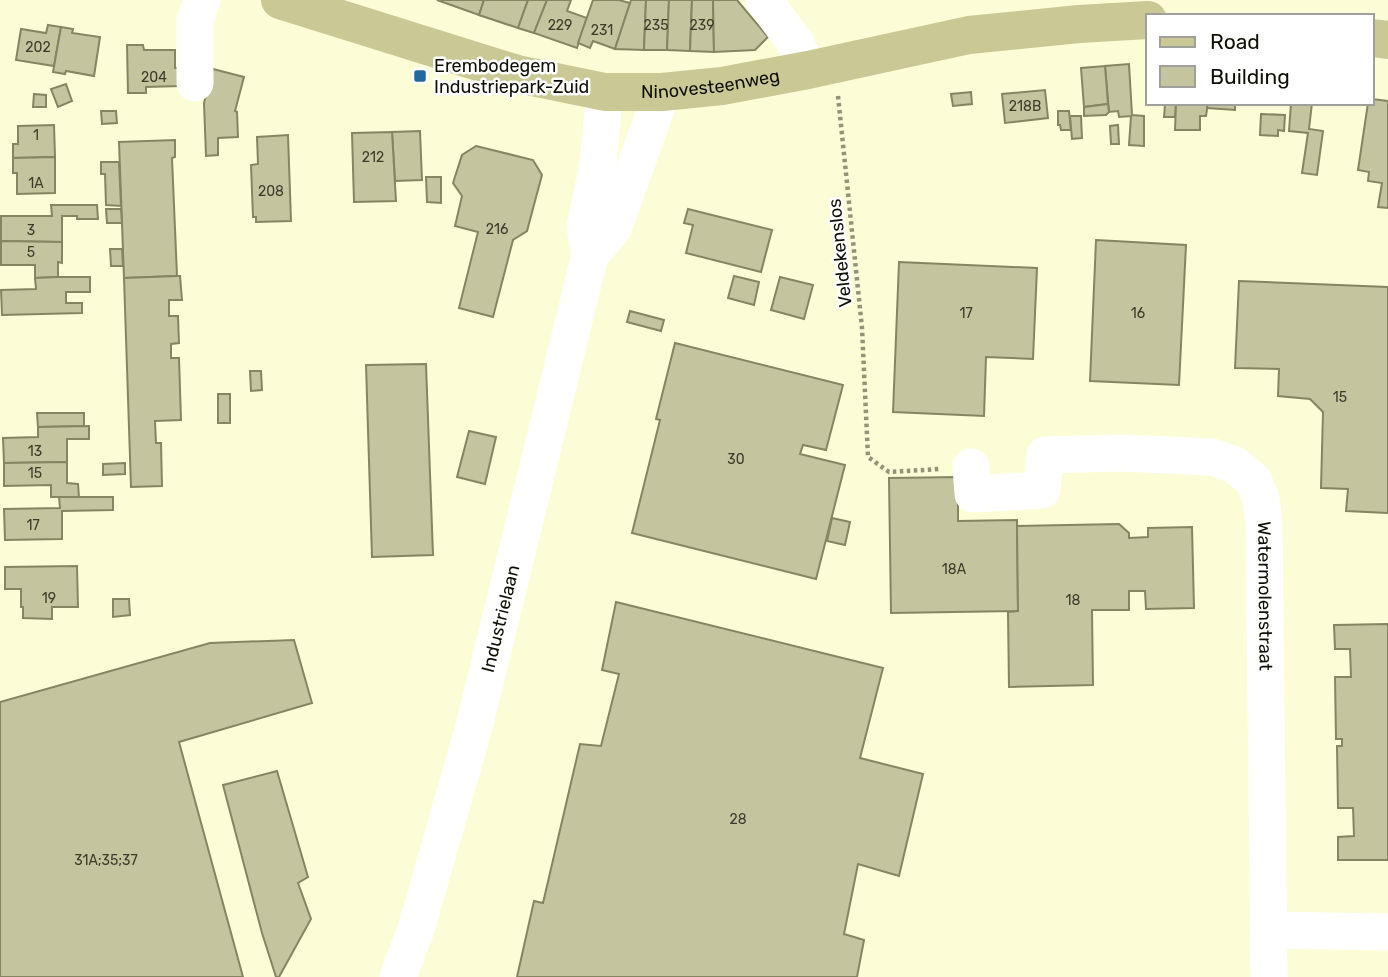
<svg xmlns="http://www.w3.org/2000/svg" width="1388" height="977" font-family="Rubik,sans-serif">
<rect width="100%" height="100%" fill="#fcfdd6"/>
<!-- building -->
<g fill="#c4c49f" stroke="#858562" stroke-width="2">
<polygon points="437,0 484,0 479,15"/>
<polygon points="484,0 528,0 518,28 479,15"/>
<polygon points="528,0 547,0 534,33 518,28"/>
<polygon points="547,0 571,0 567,11 587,18 577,48 534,33"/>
<polygon points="593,0 619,0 630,3 615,49 593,41 590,48 578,43"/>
<polygon points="631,0 646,0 644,50 615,49"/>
<polygon points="646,0 669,0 667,50 644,50"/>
<polygon points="669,0 692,0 690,51 667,50"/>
<polygon points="692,0 713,0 714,52 690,51"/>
<polygon points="713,0 737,0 768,37 755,50 714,52"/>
<polygon points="48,25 61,27 54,66 16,60 21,29 46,33"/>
<polygon points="61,27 73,29 72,33 100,37 94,76 66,71 65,74 53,72"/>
<polygon points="127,45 143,45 144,50 175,50 175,68 180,68 180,86 146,87 146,93 128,93"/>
<polygon points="1129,64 1132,115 1144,116 1144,146 1129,145 1131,116 1119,117 1118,111 1109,112 1105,66"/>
<polygon points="1105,66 1108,104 1084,107 1081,68"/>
<polygon points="213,69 244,77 235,111 237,112 238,137 218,138 218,155 206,156 204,103"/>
<polygon points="66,84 72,101 58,107 51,89"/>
<polygon points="1045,90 1048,118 1005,123 1002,94"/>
<polygon points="971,92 972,104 953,106 951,94"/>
<polygon points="34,94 46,95 46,107 33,107"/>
<polygon points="1372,99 1388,101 1388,208 1378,207 1382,183 1368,181 1369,172 1358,170 1368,103 1372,103"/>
<polygon points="1158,103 1176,103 1175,117 1164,117 1165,104"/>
<polygon points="1176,103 1208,103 1206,116 1200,116 1200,130 1175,130"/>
<polygon points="1208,103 1235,103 1235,110 1207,108"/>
<polygon points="1291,103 1312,103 1309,129 1323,131 1317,175 1302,173 1308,133 1289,131"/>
<polygon points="1108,104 1109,112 1106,115 1084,116 1084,107"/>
<polygon points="101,111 116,111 117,123 102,124"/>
<polygon points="1058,111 1069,111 1071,130 1061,130 1060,125 1058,125"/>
<polygon points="1261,114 1285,115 1284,131 1278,130 1278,136 1260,135"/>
<polygon points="1070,116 1081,116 1082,138 1072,139"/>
<polygon points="54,125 55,157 13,158 13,144 18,144 18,126"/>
<polygon points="1118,125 1119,144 1111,144 1110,126"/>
<polygon points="420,131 422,180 395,181 392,132"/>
<polygon points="392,132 396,201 354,202 352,133"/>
<polygon points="288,135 291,221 256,222 256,217 253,217 251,165 258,164 257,137"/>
<polygon points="175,140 175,157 172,158 177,276 124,278 119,142"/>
<polygon points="476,146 533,160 542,175 527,231 513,240 493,317 459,308 478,232 455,226 462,196 453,183 462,155"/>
<polygon points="55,157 55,193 17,194 17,173 13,173 13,158"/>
<polygon points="101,162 119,162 121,206 106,205 105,174 101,174"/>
<polygon points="426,177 441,177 441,203 427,202"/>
<polygon points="51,205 97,205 98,219 77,219 77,216 62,216 62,242 1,241 1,216 52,216"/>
<polygon points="106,209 121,209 122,223 107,223"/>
<polygon points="688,209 772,230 761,272 686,253 693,225 684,223"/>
<polygon points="1096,240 1186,245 1179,385 1090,381"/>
<polygon points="1,241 62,242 62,263 58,262 58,277 35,278 35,265 1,265"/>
<polygon points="110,249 122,249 123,266 111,266"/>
<polygon points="899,262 1037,268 1033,359 986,357 984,416 893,412"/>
<polygon points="177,276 180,276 182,300 169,300 169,316 178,316 179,343 171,344 171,358 179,358 181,420 155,421 156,443 161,443 162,486 131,487 124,278"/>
<polygon points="734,276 759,282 754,305 728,298"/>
<polygon points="58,277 90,277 90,292 66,292 66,303 82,303 82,313 2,315 1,290 36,289 35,278"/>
<polygon points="780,277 813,285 804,319 771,310"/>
<polygon points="1239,281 1388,287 1388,513 1346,511 1348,489 1321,488 1323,412 1310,399 1278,396 1279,369 1235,368"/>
<polygon points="630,311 664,320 661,331 627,322"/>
<polygon points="675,343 843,385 826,450 803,445 800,454 845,465 816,579 632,533 660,420 656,419"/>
<polygon points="426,364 433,555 372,557 366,365"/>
<polygon points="250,371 261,371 262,390 251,391"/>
<rect x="218" y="394" width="12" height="29"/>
<polygon points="37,413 84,413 84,426 38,427"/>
<polygon points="89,426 89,439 67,439 67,462 4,463 3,438 38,437 38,427"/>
<polygon points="469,431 496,437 485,484 457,477"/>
<polygon points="67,462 67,483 78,484 79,497 51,497 51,485 4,486 4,463"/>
<polygon points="125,463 125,474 103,475 103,464"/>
<polygon points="958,477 958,521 1017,520 1018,611 891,613 889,478"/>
<polygon points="59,497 113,497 113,510 62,511 62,539 5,540 4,509 60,508"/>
<polygon points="832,518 850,522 845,545 827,541"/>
<polygon points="1119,524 1129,533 1129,538 1148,537 1148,528 1192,527 1194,608 1146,609 1145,591 1129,591 1129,610 1092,610 1093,685 1009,687 1008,612 1018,611 1017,526"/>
<polygon points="77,566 78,607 52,607 52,619 23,618 23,607 21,607 21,589 5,589 5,567"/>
<polygon points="113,599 129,599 130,615 113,617"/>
<polygon points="616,602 883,668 860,758 923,774 899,876 858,864 844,934 864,940 857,977 517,977 534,901 543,903 580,744 601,746 619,674 602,670"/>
<polygon points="1388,624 1388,860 1338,860 1338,837 1354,836 1353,808 1338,808 1337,746 1342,746 1342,739 1336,739 1335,677 1351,677 1350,649 1335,649 1334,625"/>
<polygon points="294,640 312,703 179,742 243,977 0,977 0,702 210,643"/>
<polygon points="277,771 308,877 298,883 311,919 279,977 276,977 262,933 223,785"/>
</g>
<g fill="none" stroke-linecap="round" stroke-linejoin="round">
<!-- path -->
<polyline stroke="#939379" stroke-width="4.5" stroke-dasharray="3.5 3.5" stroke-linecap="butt" points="838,96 862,328 868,457 889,472 940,469"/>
<!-- minor -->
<g stroke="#fff" stroke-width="37">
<polyline points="764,0 796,44 808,70"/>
<polyline points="195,83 195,21 202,0"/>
<polyline points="590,255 613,229 662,92"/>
<path id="s1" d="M971 467 973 494 1042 490 1045 455 1122 453 1212 457 1235 465 1253 480 1261 499 1264 524 1269 977"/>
<polyline points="1269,930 1388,932"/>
<path id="s2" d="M398 977 416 929 474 727 590 255 585 227 598 164 605 92"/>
</g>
<!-- major -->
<g stroke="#cac895" stroke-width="38">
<path id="s3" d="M280 0 517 74 605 92H662L722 86 808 70 969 35 1079 24 1148 20"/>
<polyline points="1372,38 1388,40"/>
</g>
</g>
<!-- markers -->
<rect fill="#24699e" stroke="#fff" stroke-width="2.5" x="413" y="69" width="14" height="14" rx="3.5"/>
<g text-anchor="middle" stroke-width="5" stroke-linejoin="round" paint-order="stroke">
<!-- number labels -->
<g font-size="14" fill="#3c3c2b">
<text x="560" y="30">229</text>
<text x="656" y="30">235</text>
<text x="702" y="30">239</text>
<text x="602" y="35">231</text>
<text x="38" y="52">202</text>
<text x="154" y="82">204</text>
<text x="1025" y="111">218B</text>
<text x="36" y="140">1</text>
<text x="373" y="162">212</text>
<text x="36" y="188">1A</text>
<text x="271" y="196">208</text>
<text x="497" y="234">216</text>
<text x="31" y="235">3</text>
<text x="31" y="257">5</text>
<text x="966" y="318">17</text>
<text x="1138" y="318">16</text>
<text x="1340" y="402">15</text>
<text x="35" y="456">13</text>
<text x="736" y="464">30</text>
<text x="35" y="478">15</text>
<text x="33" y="530">17</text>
<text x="954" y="574">18A</text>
<text x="49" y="603">19</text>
<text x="1073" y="605">18</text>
<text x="738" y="824">28</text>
<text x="106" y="865">31A;35;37</text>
</g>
<!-- poi labels -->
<g font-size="18" fill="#0f0f04" stroke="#fff" text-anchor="start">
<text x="434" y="72">Erembodegem<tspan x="434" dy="21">Industriepark-Zuid</tspan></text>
</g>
<!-- street labels -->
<g font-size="18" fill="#0f0f04" stroke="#fff">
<text dy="6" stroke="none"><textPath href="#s3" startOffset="444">Ninovesteenweg</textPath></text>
<text transform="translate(840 253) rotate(-96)" y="6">Veldekenslos</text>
<text dy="6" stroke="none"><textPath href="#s1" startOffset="464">Watermolenstraat</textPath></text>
<text dy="6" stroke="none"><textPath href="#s2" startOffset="373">Industrielaan</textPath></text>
</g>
</g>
<!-- legend -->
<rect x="1146" y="14" width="228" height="91" fill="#ffffff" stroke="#9f9f9b" stroke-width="2"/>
<rect x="1160" y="37" width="35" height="10" fill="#cac895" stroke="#9f9f9b" stroke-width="2"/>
<text x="1210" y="49" font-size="21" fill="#0f0f04">Road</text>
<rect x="1160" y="66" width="35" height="21" fill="#c4c49f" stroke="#9f9f9b" stroke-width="2"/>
<text x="1210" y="84" font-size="21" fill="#0f0f04">Building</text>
</svg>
